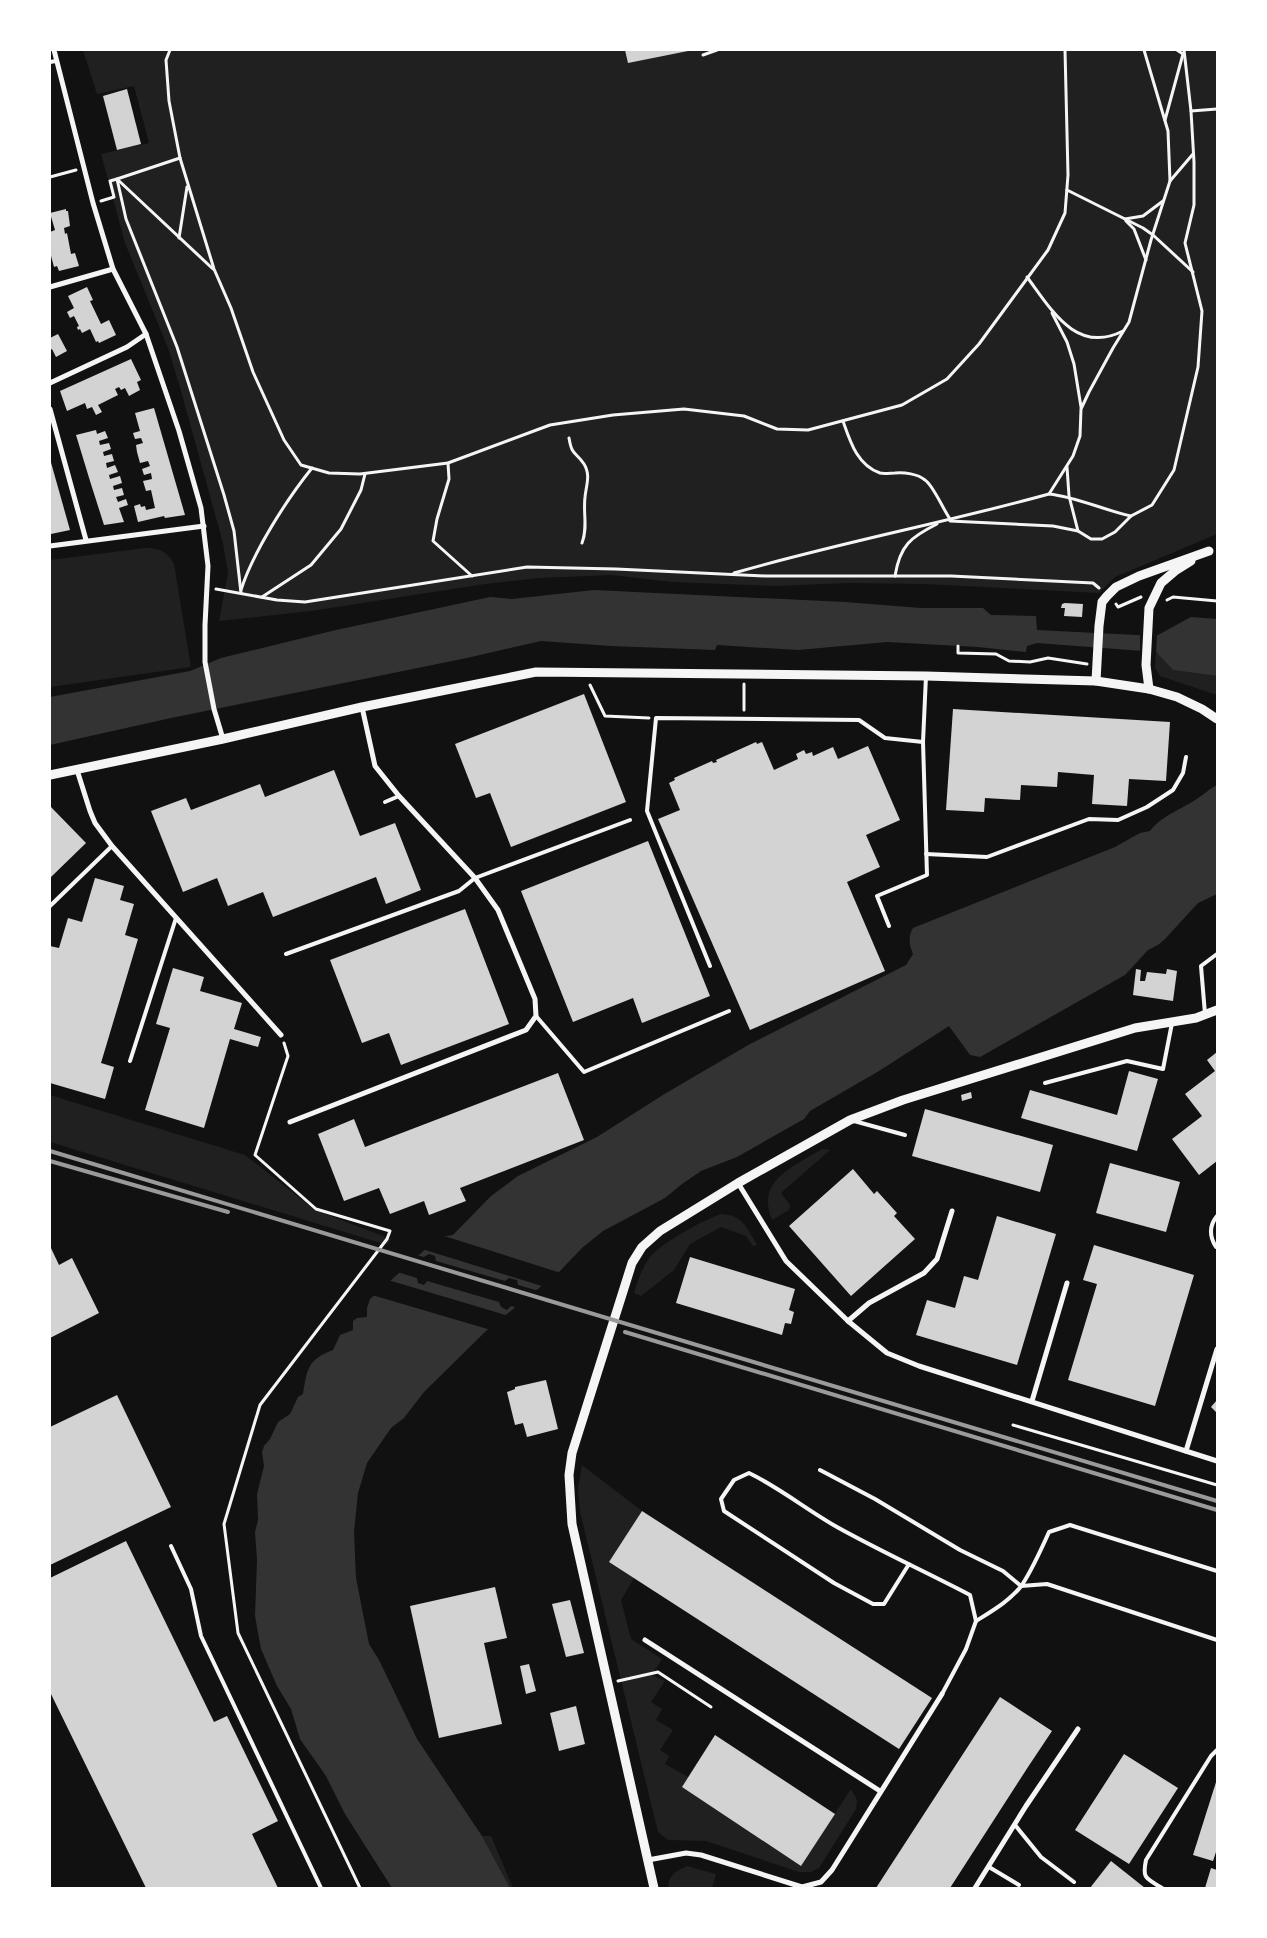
<svg xmlns="http://www.w3.org/2000/svg" width="1267" height="1938" font-family="Commissioner,sans-serif">
<rect width="100%" height="100%" fill="#111"/>
<!-- green -->
<g fill="#202020">
<polygon points="83,50 1217,50 1217,534 1115,577 1099,593 923,584 849,583 775,586 672,582 611,575 539,578 485,584 311,611 219,621 228,573 223,543 181,391 168,348 125,243 101,154 149,143 134,86 97,94"/>
<path d="M145 548C159 548 167 551 174 564L191 667 50 687V560Z"/>
<polygon points="1156,652 1173,670 1217,676 1217,695 1160,676 1155,668"/>
<polygon points="50,1095 245,1155 315,1210 391,1239 387,1245 50,1142"/>
<path d="M822 1149 830 1150 781 1193 790 1205 789 1210 772 1220C755 1180 795 1166 822 1149Z"/>
<path d="M721 1214C743 1215 747 1228 757 1245L753 1246 746 1236 721 1227 690 1244 674 1270 641 1296 634 1293C638 1280 642 1268 650 1257 663 1242 703 1220 721 1214Z"/>
<polygon points="582,1465 642,1511 609,1562 634,1578 621,1600 631,1639 662,1659 652,1675 665,1681 651,1702 662,1709 656,1720 673,1730 660,1750 669,1756 665,1764 688,1777 682,1787 801,1865 851,1789 857,1800 856,1809 819,1868 811,1872 799,1872 706,1841 668,1840 658,1832 580,1512 578,1489"/>
<polygon points="482,1836 491,1836 513,1888 510,1888"/>
<path d="M687 1866 716 1874 712 1888H668C668 1875 676 1871 687 1866Z"/>
</g>
<!-- water -->
<g fill="#333">
<polygon points="594,590 845,602 921,608 983,608 991,615 1036,616 1037,630 1156,636 1191,617 1217,619 1217,676 1173,670 1156,652 1037,643 1027,646 1026,652 978,647 887,642 798,650 717,645 715,650 611,646 541,641 467,658 171,718 50,745 50,697 190,671 221,658 336,630 490,597 512,599"/>
<path d="M1217 785V894L1198 903 1165 939 1158 945 1148 950 1125 975 980 1057 970 1055 949 1026 879 1071 810 1111 804 1119 737 1157 701 1171 682 1184 665 1198 603 1231 582 1248 560 1271 486 1331 424 1392 404 1418 391 1428 367 1463 358 1493 354 1532 356 1578 369 1644 379 1660 417 1739 482 1836 510 1888H392L345 1814 326 1776 300 1739 291 1709 277 1686 261 1649 255 1616 257 1560 255 1532 258 1520 257 1494 264 1466 262 1452 264 1446 270 1439 278 1422 290 1414 298 1397 303 1394C307 1369 308 1359 333 1350L340 1335 353 1330V1321L357 1318 367 1317V1308L370 1299 439 1237 453 1235 491 1196 518 1176 597 1137 666 1093 750 1044 906 965 913 954C909 944 908 937 913 928L1115 847 1140 833 1150 831C1162 815 1181 810 1198 798 1205 794 1209 789 1217 785Z"/>
</g>
<!-- pier -->
<g fill="#111">
<polygon points="1140,633 1157,633 1156,657 1155,655 1140,654"/>
<polygon points="438,1234 561,1273 545,1287 422,1249"/>
<polygon points="429,1254 435,1256 436,1261 505,1281 509,1278 517,1280 518,1285 539,1291 518,1308 511,1306 507,1310 501,1307 499,1302 427,1281 424,1285 418,1283 417,1278 397,1272 416,1255 424,1257"/>
<polygon points="388,1280 509,1316 491,1330 372,1295"/>
</g>
<!-- building -->
<g fill="#d3d3d3">
<polygon points="625,50 688,50 688,51 628,63"/>
<polygon points="127,89 141,144 117,150 103,96"/>
<polygon points="66,209 66,211 68,211 70,226 64,228 65,234 67,233 71,254 75,253 79,266 59,271 57,266 54,267 50,252 50,232 55,230 50,213"/>
<polygon points="87,287 93,300 90,301 101,324 109,320 116,335 99,343 98,341 96,342 90,329 82,333 80,329 78,330 77,327 79,326 74,316 70,318 67,312 74,308 68,296"/>
<polygon points="58,334 67,351 56,357 52,349 50,350 50,338"/>
<polygon points="131,359 141,380 137,382 140,390 129,396 125,388 121,390 119,387 115,389 118,395 98,405 102,412 96,415 92,407 87,409 85,403 67,411 60,391"/>
<polygon points="154,408 185,515 165,518 164,516 138,522 134,506 140,504 141,507 145,506 146,510 155,508 151,490 146,491 143,481 152,479 151,473 144,475 142,469 150,466 148,461 140,463 137,452 136,445 143,443 141,438 135,439 133,433 140,431 135,413"/>
<polygon points="96,430 97,434 105,431 108,438 99,441 100,445 109,443 111,449 103,452 104,456 112,454 114,461 106,463 107,468 115,465 118,472 109,475 110,479 120,476 122,483 113,486 114,490 122,488 124,495 116,497 118,502 126,499 128,505 119,508 124,522 104,525 90,481 76,435"/>
<polygon points="50,459 70,530 51,534 50,531"/>
<polygon points="1065,603 1083,604 1082,617 1064,616 1065,608 1061,608 1062,604"/>
<polygon points="584,694 626,802 511,847 490,793 476,798 455,744"/>
<polygon points="953,709 1170,722 1166,781 1129,779 1127,806 1092,804 1094,775 1058,772 1057,787 1021,785 1020,800 985,798 984,812 946,810"/>
<polygon points="756,742 757,744 762,742 774,770 798,759 796,754 804,750 806,754 812,752 813,756 833,747 838,759 868,746 900,820 866,835 880,867 847,882 885,971 750,1030 658,819 680,810 669,783 675,780 674,778 712,761 713,763 717,762 716,760"/>
<polygon points="334,770 360,836 395,823 421,890 386,904 376,877 273,917 263,892 228,906 217,878 183,892 151,811 186,798 191,810 260,784 265,797"/>
<polygon points="50,806 86,843 50,878"/>
<polygon points="648,841 710,996 642,1023 633,998 573,1022 521,891"/>
<polygon points="95,878 124,886 120,900 134,904 125,935 138,939 101,1063 114,1067 105,1099 50,1083 50,946 59,948 68,918 82,922"/>
<polygon points="465,909 509,1024 401,1065 389,1033 362,1043 330,960"/>
<polygon points="173,968 204,977 200,991 242,1003 234,1029 261,1037 258,1047 230,1039 204,1128 145,1110 170,1028 156,1024"/>
<polygon points="1136,969 1141,970 1140,981 1145,981 1147,972 1166,974 1167,969 1177,971 1173,1001 1133,995"/>
<polygon points="1217,1052 1217,1161 1199,1175 1172,1139 1202,1116 1185,1094 1215,1071 1207,1060"/>
<polygon points="1129,1071 1158,1079 1137,1151 1021,1118 1030,1090 1117,1115"/>
<polygon points="558,1073 584,1140 460,1188 466,1201 429,1215 424,1201 390,1214 379,1188 344,1201 318,1134 354,1119 365,1147"/>
<polygon points="971,1092 972,1098 962,1101 961,1095"/>
<polygon points="925,1109 1053,1145 1040,1192 912,1156"/>
<polygon points="1110,1163 1180,1182 1166,1232 1096,1213"/>
<polygon points="853,1169 874,1194 877,1191 897,1213 894,1216 915,1239 851,1296 789,1226"/>
<polygon points="997,1216 1056,1234 1017,1365 916,1335 927,1300 955,1308 964,1276 978,1280"/>
<polygon points="1094,1245 1194,1275 1155,1406 1068,1380 1097,1284 1083,1280"/>
<polygon points="50,1246 59,1265 72,1258 99,1313 50,1338"/>
<polygon points="690,1257 795,1289 789,1310 794,1312 791,1324 785,1323 782,1335 676,1303"/>
<polygon points="546,1380 558,1429 527,1437 523,1423 515,1425 507,1392 515,1389 515,1387"/>
<polygon points="117,1395 171,1507 50,1565 50,1427"/>
<polygon points="1217,1400 1217,1413 1211,1407"/>
<polygon points="642,1511 932,1698 899,1749 609,1562"/>
<polygon points="126,1541 214,1722 227,1716 278,1821 252,1834 278,1888 146,1888 50,1692 50,1578"/>
<polygon points="495,1587 507,1638 484,1643 502,1724 439,1738 410,1606"/>
<polygon points="570,1600 584,1653 566,1657 552,1604"/>
<polygon points="529,1664 536,1691 526,1694 520,1666"/>
<polygon points="1000,1697 1052,1731 1028,1767 950,1888 876,1888"/>
<polygon points="576,1706 585,1744 559,1751 550,1713"/>
<polygon points="715,1735 835,1814 801,1866 682,1787"/>
<polygon points="1124,1754 1178,1788 1129,1864 1075,1830"/>
<polygon points="1217,1779 1217,1849 1213,1861 1193,1855"/>
<polygon points="1111,1861 1145,1888 1090,1888"/>
<polygon points="1211,1868 1217,1870 1217,1888 1205,1888"/>
</g>
<g fill="none" stroke-linecap="round" stroke-linejoin="round">
<!-- path -->
<g stroke="#f5f5f5" stroke-width="3">
<polyline points="170,50 166,60 169,101 180,158 214,269 231,308 253,372 284,440 301,465 329,473 360,474 448,463 550,425 613,415 684,409 744,416 777,429 808,430 902,405 947,379 979,344 1048,250 1065,213 1068,175 1065,50"/>
<polyline points="703,55 717,50"/>
<polyline points="1191,111 1217,109"/>
<polyline points="1165,120 1183,54 1177,50"/>
<polyline points="180,158 117,179 126,219 177,347 224,495 234,531 241,593"/>
<polyline points="50,177 76,170"/>
<polyline points="1170,181 1193,154"/>
<polyline points="1067,190 1143,228 1153,235 1193,272"/>
<polyline points="101,201 114,197 110,181 117,179 213,269"/>
<polyline points="1125,219 1143,216 1163,201"/>
<polyline points="1126,221 1134,229 1146,260"/>
<polyline points="179,238 187,187"/>
<path d="M1027 277C1051 309 1076 355 1123 331"/>
<polyline points="1052,313 1067,342 1074,364 1081,407"/>
<path d="M843 421C850 441 857 465 880 473 884 474 891 473 895 473 904 472 918 474 925 480 933 485 943 509 950 519"/>
<path d="M569 438C572 456 575 451 584 464 591 475 586 486 585 497 583 514 588 527 582 543"/>
<polyline points="448,463 449,479 437,519 433,541 472,576"/>
<polyline points="1067,467 1069,496 1078,531"/>
<path d="M1049 494C1077 497 1103 510 1131 516"/>
<polyline points="950,521 1053,526 1078,531 1091,539 1102,539 1115,532 1131,516 1152,505 1174,470 1198,367 1202,311 1185,243 1194,205 1194,162 1191,111 1184,50"/>
<path d="M734 573C838 543 944 523 1049 494L1073 456 1080 436 1081 409 1089 392 1113 348 1129 322 1151 240 1170 181 1168 131 1144 50"/>
<path d="M895 576C900 545 911 537 937 524"/>
<polyline points="216,589 277,600 305,602 527,567 616,569 765,576 951,576 1093,583 1099,588"/>
<path d="M241 590C253 552 287 499 312 468"/>
<polyline points="262,597 311,565 341,529 361,490 365,474"/>
<polyline points="1167,600 1173,597 1217,601"/>
<polyline points="1116,604 1118,607 1141,597"/>
<polyline points="958,646 958,653 996,654 1009,661 1030,662 1048,658 1087,664"/>
<polyline points="744,684 744,710"/>
<polyline points="590,685 605,716 649,718"/>
<polyline points="284,1043 288,1056 255,1155 316,1209 390,1231 387,1239 260,1405 224,1524 238,1633 360,1888"/>
<polyline points="1013,1425 1217,1485"/>
<polyline points="618,1681 658,1672 711,1707"/>
</g>
<!-- service -->
<g stroke="#f5f5f5" stroke-width="4">
<polyline points="50,62 56,61"/>
<polyline points="385,802 399,796"/>
<polyline points="926,854 987,857 1089,819 1118,820 1147,807 1173,790 1183,773 1186,757"/>
<polyline points="50,906 112,846"/>
<polyline points="889,926 877,896 927,875 923,742 926,676"/>
<polyline points="286,954 459,891 475,878 630,820"/>
<polyline points="710,966 647,811 656,718 859,720 885,738 923,742"/>
<polyline points="1205,1014 1201,966 1217,954"/>
<polyline points="536,1016 584,1072 729,1011"/>
<polyline points="130,1061 176,918"/>
<polyline points="1045,1083 1127,1061 1163,1069 1172,1023"/>
<polyline points="854,1121 905,1135"/>
<path d="M1216 1247C1209 1236 1209 1226 1217 1216"/>
<polyline points="820,1470 875,1499 960,1550 1003,1571 1021,1586 1047,1584 1217,1640"/>
<polyline points="171,1546 191,1589 201,1636 321,1888"/>
<path d="M909 1564 884 1604H873L834 1583 724 1511 721 1499 734 1480 749 1473C780 1488 807 1510 837 1527 880 1551 926 1572 970 1595L976 1621 966 1649 942 1694"/>
<path d="M976 1621C992 1611 1011 1600 1022 1585 1033 1568 1041 1550 1049 1532L1070 1525 1217 1571"/>
<polyline points="1015,1825 1041,1857 1074,1882"/>
<polyline points="989,1867 1019,1885"/>
<path d="M1162 1888C1146 1878 1142 1879 1146 1860L1211 1756 1217 1750"/>
</g>
<!-- minor -->
<g stroke="#f5f5f5" stroke-width="5">
<polyline points="54,50 93,203 113,269 146,334 179,431 201,508 208,566 205,625 205,662 214,709 223,739"/>
<polyline points="50,287 113,269"/>
<polyline points="50,383 127,347 146,334"/>
<polyline points="50,409 86,540"/>
<polyline points="50,546 204,526"/>
<polyline points="77,770 90,811 95,823 112,846 281,1035"/>
<polyline points="290,1122 526,1030 536,1016 535,999 498,910 475,878 399,796 375,766 362,707"/>
<polyline points="738,1183 786,1261 848,1321 887,1353 919,1366 1217,1461"/>
<polyline points="848,1321 869,1303 924,1273 937,1259 952,1211"/>
<polyline points="1032,1401 1067,1283"/>
<polyline points="1186,1451 1217,1349"/>
<polyline points="645,1640 880,1791"/>
<polyline points="648,1860 686,1853 701,1855 802,1887 821,1882 832,1870 942,1694"/>
<polyline points="975,1888 1026,1806 1078,1729"/>
</g>
<!-- tertiary -->
<g stroke="#f5f5f5" stroke-width="9">
<polyline points="1096,681 1099,626 1102,602 1107,596 1116,587 1139,576 1209,551"/>
<polyline points="1149,689 1146,665 1149,608 1161,583 1175,571 1191,561"/>
<polyline points="50,775 223,739 362,707 536,672 926,676 1096,681 1149,689 1177,697 1202,709 1217,719"/>
<polyline points="654,1888 572,1524 569,1475 572,1453 632,1263 642,1247 660,1231 738,1183 850,1120 903,1100 1135,1028 1196,1018 1217,1010"/>
</g>
<!-- rail -->
<g stroke="#9a9a9a" stroke-width="4">
<polyline points="50,1151 1217,1501"/>
<polyline points="50,1161 228,1212"/>
<polyline points="625,1332 1217,1510"/>
</g>
</g>
<!-- border -->
<rect width="1267" height="1938" fill="none" stroke="#ffffff" stroke-width="102"/>
</svg>
